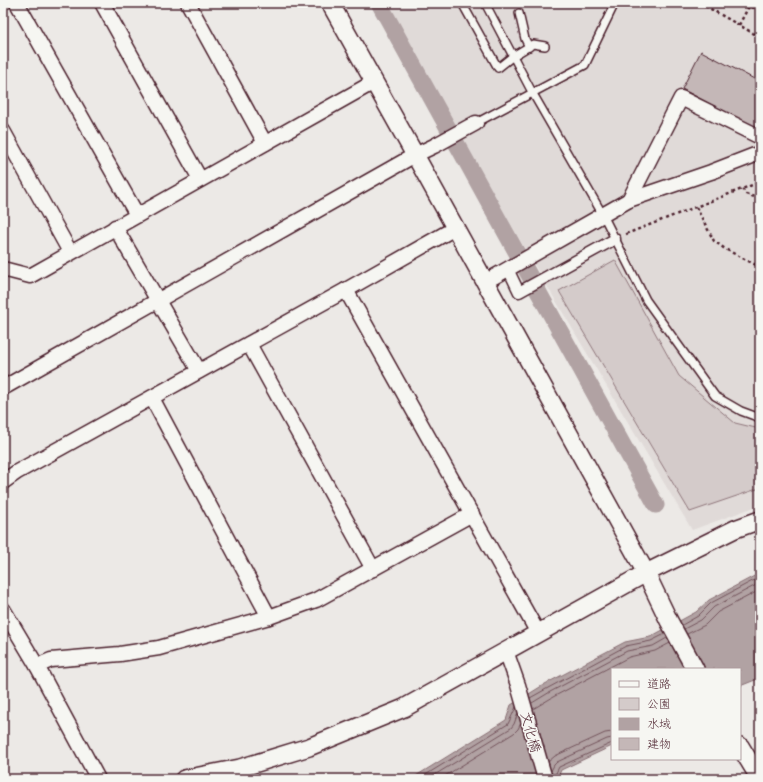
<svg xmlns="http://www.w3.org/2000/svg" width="763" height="782" font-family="Dekko,'Klee One',sans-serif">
<rect width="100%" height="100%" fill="#ece9e6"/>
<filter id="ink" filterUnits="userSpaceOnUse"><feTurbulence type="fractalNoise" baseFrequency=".025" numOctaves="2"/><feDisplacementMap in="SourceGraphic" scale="8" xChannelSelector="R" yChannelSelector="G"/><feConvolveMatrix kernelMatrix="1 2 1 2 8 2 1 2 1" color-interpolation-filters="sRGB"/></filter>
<g filter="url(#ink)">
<!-- built -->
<polygon fill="#e0dad8" points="379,3 760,3 760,505 692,530"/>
<!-- green -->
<polygon fill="#d4cbca" stroke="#8f757a" points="615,260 679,376 735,423 760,429 760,488 690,512 559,291"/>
<!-- water -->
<polygon fill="#b1a2a3" stroke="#886e73" points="760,573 760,678 740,686 740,669 612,669 612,746 561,770 558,777 553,779 411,779 506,720 511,705 545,684 625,642 650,637 696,612 709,600"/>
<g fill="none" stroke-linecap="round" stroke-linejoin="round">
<!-- shore -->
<g stroke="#73535b" stroke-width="1">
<polyline points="682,625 698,616 711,603 760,577"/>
<polyline points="684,629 701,620 714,607 760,583"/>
<polyline points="687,634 705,625 718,612 760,590"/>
<polyline points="530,698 548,688 626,646 651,641 665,634"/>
<polyline points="532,703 550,692 627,651 653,646 667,638"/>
<polyline points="533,709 553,697 629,657 655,651 670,643"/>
<polyline points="548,762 555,756 605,733 612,732"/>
<polyline points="551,771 554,765 557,762 607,739 612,738"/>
<polyline points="419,779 508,724 516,707"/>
<polyline points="428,779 511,728 514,724 518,713"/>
<polyline points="440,779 514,733 518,729 521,723"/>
<polyline points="553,779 559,767 612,743"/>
</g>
<!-- canal -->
<polyline stroke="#b1a2a3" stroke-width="17" points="379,3 656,505"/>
</g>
<!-- building -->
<polygon fill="#c4b7b7" stroke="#4a1f2b" points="701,51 760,82 760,130 682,89"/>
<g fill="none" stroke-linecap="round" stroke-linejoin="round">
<!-- service casing -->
<g stroke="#4a1f2b" stroke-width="10">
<g id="service">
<polyline points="462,3 498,68 513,56 533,44 545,46"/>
<polyline points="485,3 532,92 603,215 646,300 715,396 741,411 760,418"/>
<polyline points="519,13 525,39 529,47"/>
<polyline points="476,123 585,65 615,3"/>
</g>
</g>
<!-- pedestrian casing -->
<g stroke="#4a1f2b" stroke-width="13">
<polyline id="pedestrian" points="508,269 519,292 615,239"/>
</g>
<!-- minor casing -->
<g stroke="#4a1f2b" stroke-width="17">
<g id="minor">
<polyline points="17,3 137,215"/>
<polyline points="102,3 200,179"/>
<polyline points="188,3 265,143"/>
<polyline points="3,131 70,252"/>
<polyline points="629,200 681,98 760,137"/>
<polyline points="115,227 199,371"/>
<polyline points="3,269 30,276 374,82"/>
<polyline points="485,282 629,200 711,172 760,153"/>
<polyline points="346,290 538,633"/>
<polyline points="249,344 373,569"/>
<polyline points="3,388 415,155 434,146 476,123"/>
<polyline points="152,398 269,617"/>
<polyline points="3,482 17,472 346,290 455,228"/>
<polyline points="3,609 37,666 98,779"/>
<polyline points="506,651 518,685 545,779"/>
<polyline points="37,666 51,660 120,654 159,648 269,617 316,600 472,514"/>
</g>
</g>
<!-- tertiary casing -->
<g stroke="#4a1f2b" stroke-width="20">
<g id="tertiary">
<polyline points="330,3 415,155 646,573 669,621 695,669"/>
<polyline points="740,746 760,779"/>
<polyline points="184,779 240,768 309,747 404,708 646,573 735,529 760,520"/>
</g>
</g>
<!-- path -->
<g stroke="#4a1f2b" stroke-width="2.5" stroke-dasharray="3 3" stroke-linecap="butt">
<polyline points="700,3 760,37"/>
<polyline points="751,3 749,6 760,11"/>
<polyline points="739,25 749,6"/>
<polyline points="742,189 746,194 760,199"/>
<polyline points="696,207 714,241 725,249 760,267"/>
<polyline points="626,234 760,182"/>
</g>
<!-- service -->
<use href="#service" stroke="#f6f6f2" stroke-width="7"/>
<!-- pedestrian -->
<use href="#pedestrian" stroke="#f6f6f2" stroke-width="10"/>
<!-- minor -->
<use href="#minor" stroke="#f6f6f2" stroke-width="14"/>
<!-- tertiary -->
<use href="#tertiary" stroke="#f6f6f2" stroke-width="17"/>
</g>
</g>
<g text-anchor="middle" stroke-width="3" stroke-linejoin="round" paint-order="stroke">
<!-- street labels -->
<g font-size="14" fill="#4a1f2b" stroke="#f6f6f2">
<text transform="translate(531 732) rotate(74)" y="5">文化橋</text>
</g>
</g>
<!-- margin -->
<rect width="763" height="782" fill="none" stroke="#f6f6f2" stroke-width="16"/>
<rect x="8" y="8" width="747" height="766" fill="none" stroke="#4a1f2b" stroke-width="1.5" filter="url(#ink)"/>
<!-- legend -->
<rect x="611" y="668" width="130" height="92" fill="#f6f6f2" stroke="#b1a0a2"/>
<rect x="619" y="681" width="20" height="6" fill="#f6f6f2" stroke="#b1a0a2"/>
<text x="647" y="688" font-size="12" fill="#4a1f2b">道路</text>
<rect x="619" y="698" width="20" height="12" fill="#d4cbca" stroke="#b1a0a2"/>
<text x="647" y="708" font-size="12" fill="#4a1f2b">公園</text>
<rect x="619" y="718" width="20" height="12" fill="#b1a2a3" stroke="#b1a0a2"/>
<text x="647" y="728" font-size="12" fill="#4a1f2b">水域</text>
<rect x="619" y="738" width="20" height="12" fill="#c4b7b7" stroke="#b1a0a2"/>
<text x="647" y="748" font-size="12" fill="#4a1f2b">建物</text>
</svg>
